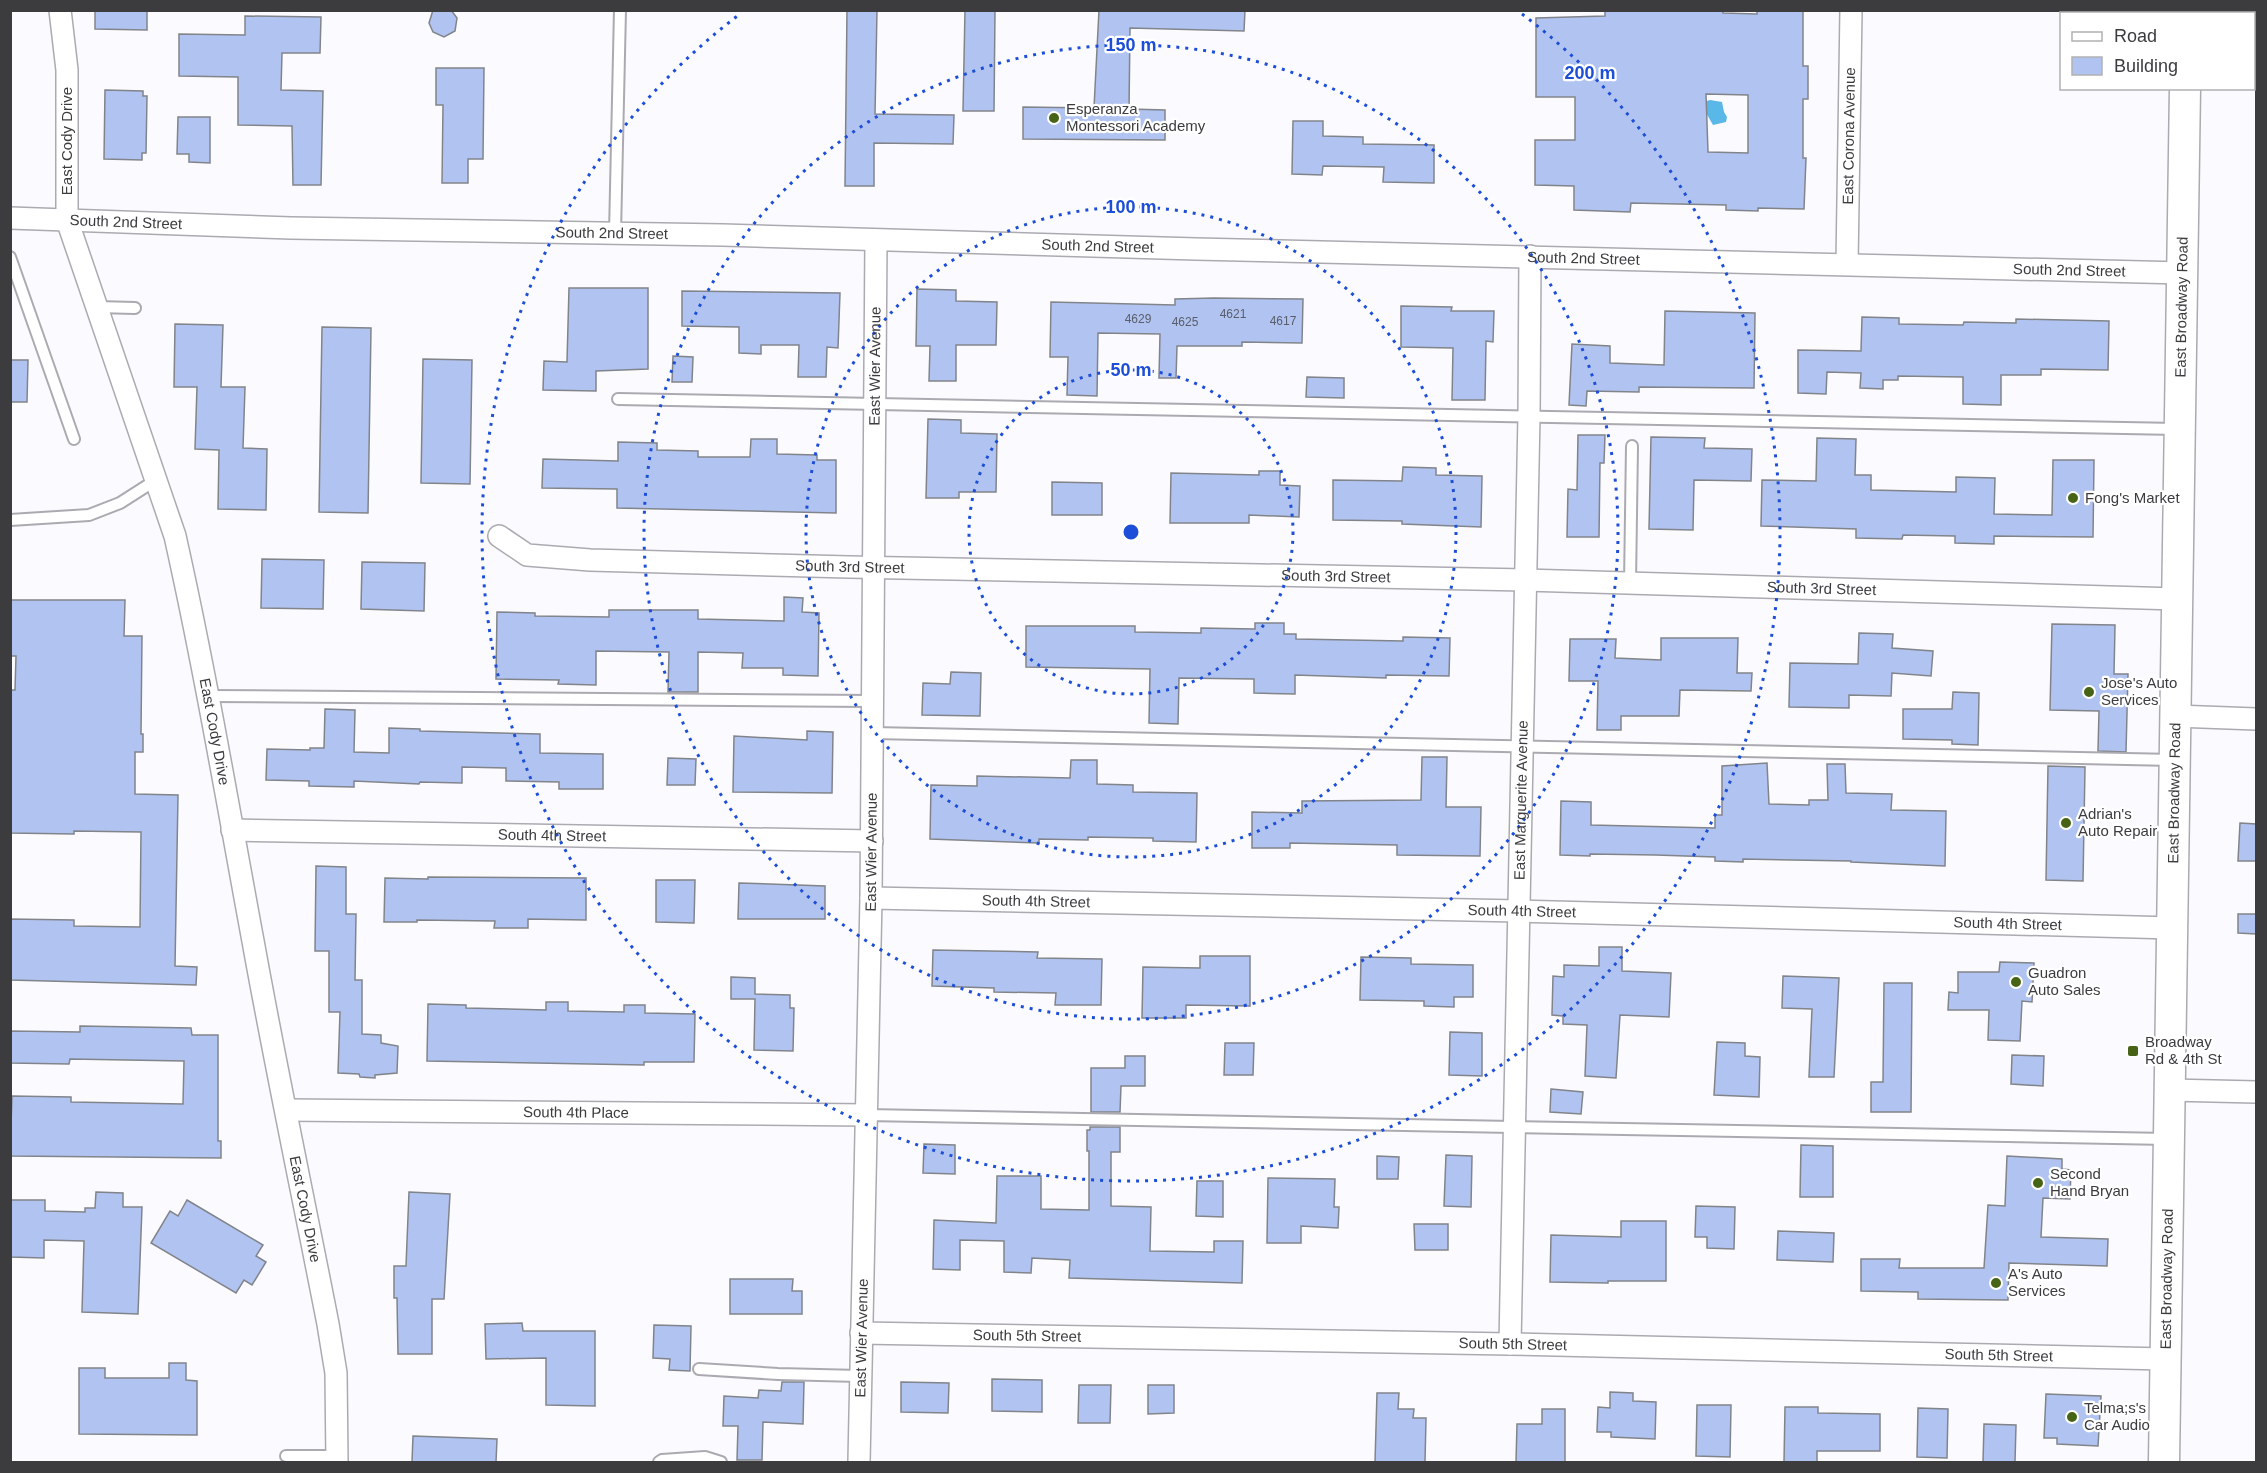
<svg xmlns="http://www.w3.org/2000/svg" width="2267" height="1473" font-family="Helvetica,sans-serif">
<rect width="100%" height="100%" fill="#fbfafe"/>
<!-- water -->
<polygon fill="#59b8e7" points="1710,100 1722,102 1724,112 1727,117 1726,122 1713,125 1705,111 1704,102"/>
<!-- building -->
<g fill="#b1c4f1" stroke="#81848a" stroke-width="1.5" fill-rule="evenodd">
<polygon points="95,10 147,10 147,30 95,29"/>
<polygon points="433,10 451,10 457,18 455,31 444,37 433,32 429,23"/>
<polygon points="847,10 877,10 875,114 954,115 953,144 874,143 874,186 845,186"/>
<polygon points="965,10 995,10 994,111 963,111"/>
<polygon points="1099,10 1245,10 1244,31 1130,28 1129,109 1165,110 1165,140 1023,139 1023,107 1094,108"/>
<path d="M1605 10H1723V13L1757 14V10H1803V66H1808V99H1803V158H1806L1804 209 1758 208V211L1726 210V205L1631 203 1630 212 1574 210V186L1535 185V140H1575V97H1536V18L1605 16ZM1706 94 1748 95V153L1708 152Z"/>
<polygon points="245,16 321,17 320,53 282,53 281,90 323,91 321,185 293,185 292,126 238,125 238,77 179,76 179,34 245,35"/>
<polygon points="436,68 484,68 483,159 468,159 468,183 442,183 443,105 436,105"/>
<polygon points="105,90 143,91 143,96 147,96 146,153 142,153 142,160 104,159"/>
<polygon points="178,117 210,117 210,163 189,162 189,154 177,154"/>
<polygon points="1293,121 1323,121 1323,136 1363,137 1363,144 1434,145 1434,183 1383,182 1384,167 1323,166 1322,175 1292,174"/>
<polygon points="569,288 648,288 648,369 596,371 596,391 543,390 544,361 567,362"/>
<polygon points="917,289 956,290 956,301 997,302 996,345 956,345 956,381 929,381 930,346 916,346"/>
<polygon points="682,291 840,293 838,348 827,347 826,377 798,377 799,345 761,345 761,354 739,353 739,327 682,326"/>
<polygon points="1214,298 1303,299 1302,343 1242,342 1242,346 1177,346 1176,378 1159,378 1160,334 1098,333 1097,396 1067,395 1068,357 1050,357 1051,302 1175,305 1175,299"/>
<polygon points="1401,306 1452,307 1451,311 1494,311 1493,342 1486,341 1485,400 1452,400 1453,348 1401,347"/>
<polygon points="1665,311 1755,313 1754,388 1639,387 1639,392 1587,391 1586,406 1569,405 1572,344 1610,346 1610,363 1664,365"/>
<polygon points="1862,317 1899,318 1899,324 1963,325 1964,322 2016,323 2016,319 2109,321 2108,370 2041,369 2041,375 2001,375 2001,405 1963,404 1963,377 1898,376 1898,380 1883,380 1883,389 1860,388 1861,373 1827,372 1826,394 1798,393 1798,350 1861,351"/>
<polygon points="175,324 223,325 221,387 245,387 243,448 267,449 266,510 218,509 219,450 195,449 197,387 174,387"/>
<polygon points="322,327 371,328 368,513 319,512"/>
<polygon points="673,356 693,357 692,382 672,382"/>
<polygon points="423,359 472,360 470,484 421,483"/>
<polygon points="10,360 28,360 27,402 10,402"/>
<polygon points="1307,377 1344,378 1344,398 1306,397"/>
<polygon points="928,419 961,420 961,433 997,434 996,492 959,492 959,498 926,498"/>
<polygon points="1578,435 1605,435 1604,463 1600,463 1599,537 1567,537 1568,489 1577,490"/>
<polygon points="1651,437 1705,438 1704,448 1752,449 1751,481 1694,480 1693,530 1649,529"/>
<polygon points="1817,438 1856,439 1855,475 1871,475 1871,490 1956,492 1956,477 1995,478 1994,514 2052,515 2053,460 2094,460 2093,537 1994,536 1994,544 1955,543 1955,536 1903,535 1902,539 1856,538 1856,529 1761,526 1762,480 1816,481"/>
<polygon points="751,439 777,439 777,454 817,455 817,460 836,460 836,513 617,508 617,489 542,488 543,459 618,461 618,442 657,443 657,450 698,451 698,457 750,457"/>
<polygon points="1403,467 1436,468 1436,475 1482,476 1481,527 1402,524 1402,521 1333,520 1333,480 1402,481"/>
<polygon points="1259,471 1280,471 1280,485 1300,486 1299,517 1249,515 1249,523 1170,523 1171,473 1259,475"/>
<polygon points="1052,482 1102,483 1102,515 1052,515"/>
<polygon points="262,559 324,560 323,609 261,608"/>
<polygon points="362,562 425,563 424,611 361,609"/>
<polygon points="784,597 803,598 802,612 819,613 818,676 783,675 783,668 742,668 743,653 698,652 698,692 668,692 669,652 596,651 596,685 558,684 559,680 496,679 497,612 535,613 535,616 609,617 609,610 698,610 698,619 784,621"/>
<polygon points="10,600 125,600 124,636 142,636 141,734 143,734 143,752 135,752 135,794 178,795 175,966 197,967 196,985 10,980 10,919 74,920 74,926 140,927 141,832 74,831 74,834 10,833 10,690 15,690 16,656 10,656"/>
<polygon points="1255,623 1284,623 1284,634 1296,634 1296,639 1403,641 1403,637 1450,638 1449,676 1386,675 1386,678 1295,675 1295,694 1254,693 1254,679 1179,678 1178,724 1149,723 1150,669 1026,667 1026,626 1135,626 1135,632 1201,633 1201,628 1255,629"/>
<polygon points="2052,624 2115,625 2114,674 2128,674 2126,752 2098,751 2099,711 2050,710"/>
<polygon points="1859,633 1893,634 1892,648 1933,651 1931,676 1892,673 1891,696 1849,695 1849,708 1789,707 1790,663 1858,664"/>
<polygon points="1661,638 1738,638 1737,673 1752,673 1751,691 1680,690 1679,716 1621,716 1621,730 1597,730 1598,681 1569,681 1570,639 1616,639 1615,658 1661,660"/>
<polygon points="951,672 981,673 980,716 922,715 923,683 950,684"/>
<polygon points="1953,692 1979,693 1978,745 1952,744 1952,740 1903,739 1903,709 1952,709"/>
<polygon points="325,709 355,710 354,752 389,753 389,728 420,729 420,731 540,734 540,753 603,754 603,789 559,789 559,782 506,781 506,768 462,767 462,783 420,782 419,784 354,781 354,787 309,786 309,781 266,780 267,749 310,750 310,748 324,748"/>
<polygon points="807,731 833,732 832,793 733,792 734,736 807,740"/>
<polygon points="1422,757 1447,757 1446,807 1481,807 1480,856 1397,855 1397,845 1290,843 1290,848 1252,848 1252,812 1302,813 1302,801 1421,800"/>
<polygon points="668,758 696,759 695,785 667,785"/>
<polygon points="1071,760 1097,760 1097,784 1133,785 1133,792 1197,793 1196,842 1153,841 1153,838 1088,837 1088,840 1039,839 1039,843 930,839 931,785 977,786 977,776 1070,778"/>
<polygon points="1767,763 1769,804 1809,805 1809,800 1828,800 1827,764 1845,764 1846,793 1892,794 1891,810 1946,811 1945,866 1851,862 1851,861 1743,859 1743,862 1715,861 1715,857 1656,855 1590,854 1590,856 1560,855 1561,801 1591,802 1591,825 1715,828 1715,815 1722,815 1722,766"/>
<polygon points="2048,766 2085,767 2083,881 2046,880"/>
<polygon points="2240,823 2256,824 2256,861 2238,861"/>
<polygon points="316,866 346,867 346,914 356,914 355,980 362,980 362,1034 381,1035 381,1043 398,1046 397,1073 375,1075 375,1078 360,1077 359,1074 338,1073 340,1012 329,1012 329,951 315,951"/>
<polygon points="428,877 586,878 586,920 528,919 528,928 494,928 495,921 417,920 417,922 384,922 385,878 428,879"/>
<polygon points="656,880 695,880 694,923 656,922"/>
<polygon points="739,883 825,886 825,919 738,919"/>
<polygon points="2238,914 2256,914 2256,934 2238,933"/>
<polygon points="1599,947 1622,947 1622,971 1671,973 1669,1017 1620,1015 1616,1078 1585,1076 1587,1025 1563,1024 1563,1016 1552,1015 1553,976 1564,977 1564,965 1599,966"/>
<polygon points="933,950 1038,952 1037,958 1102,959 1101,1005 1055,1005 1056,993 994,992 994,988 932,986"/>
<polygon points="1200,956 1250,956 1250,1006 1186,1005 1186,1018 1142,1018 1143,967 1200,968"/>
<polygon points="1361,957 1411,958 1411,964 1473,965 1473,997 1454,997 1454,1007 1424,1006 1424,1001 1360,1000"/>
<polygon points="2000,962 2034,963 2032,1002 2022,1001 2020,1041 1988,1040 1989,1010 1948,1010 1949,992 1958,993 1958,972 1999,972"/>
<polygon points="1783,976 1839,978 1834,1077 1809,1077 1812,1009 1782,1008"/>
<polygon points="731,977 755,978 755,994 790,995 790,1008 794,1008 793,1051 754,1050 755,999 731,999"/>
<polygon points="1884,983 1912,983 1911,1112 1871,1112 1871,1082 1883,1082"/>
<polygon points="546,1002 568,1002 568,1011 624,1012 624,1005 645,1005 645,1013 695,1014 694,1062 644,1062 644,1065 427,1061 428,1004 466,1005 466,1008 546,1010"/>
<polygon points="80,1026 191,1028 192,1035 218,1035 218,1141 221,1141 221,1158 10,1156 12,1096 71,1097 71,1102 183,1104 184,1061 70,1059 69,1064 10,1063 10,1031 80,1032"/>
<polygon points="1450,1032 1482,1033 1482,1076 1449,1075"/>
<polygon points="1717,1042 1745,1043 1745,1056 1760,1057 1759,1097 1714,1095"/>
<polygon points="1225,1043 1254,1043 1253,1075 1224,1075"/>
<polygon points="2012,1055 2044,1056 2043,1086 2011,1084"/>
<polygon points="1125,1056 1145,1056 1145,1086 1121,1086 1120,1112 1091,1112 1091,1068 1125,1068"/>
<polygon points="1551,1089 1583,1092 1581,1114 1550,1112"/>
<polygon points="1090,1127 1120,1127 1120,1152 1111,1152 1111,1206 1151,1207 1150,1251 1214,1252 1214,1241 1243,1241 1242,1283 1069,1278 1070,1260 1032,1258 1031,1273 1004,1272 1004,1241 960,1240 960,1270 933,1269 934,1220 996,1223 997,1176 1041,1176 1041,1209 1089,1210 1089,1151 1087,1151 1087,1130 1090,1130"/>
<polygon points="924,1144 955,1145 955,1174 923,1173"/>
<polygon points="1801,1145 1833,1146 1833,1197 1800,1197"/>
<polygon points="1446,1155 1472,1156 1471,1207 1444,1206"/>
<polygon points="1377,1156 1399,1157 1398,1179 1377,1179"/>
<polygon points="2007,1156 2062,1159 2062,1169 2071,1170 2070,1199 2043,1198 2041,1237 2108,1239 2107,1266 2009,1263 2008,1300 1918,1299 1918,1292 1861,1291 1861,1259 1900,1259 1899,1268 1984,1268 1988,1205 2005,1206"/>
<polygon points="1268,1178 1335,1179 1334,1207 1339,1207 1338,1228 1301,1226 1301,1243 1267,1243"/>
<polygon points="1197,1181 1223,1181 1223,1217 1196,1216"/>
<polygon points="96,1192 123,1193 123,1207 142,1207 138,1314 82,1312 84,1241 44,1240 44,1258 10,1257 10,1200 45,1200 45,1211 85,1212 85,1208 95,1208"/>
<polygon points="409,1192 450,1194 444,1299 432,1299 432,1354 398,1354 397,1298 394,1298 394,1266 406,1266"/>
<polygon points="187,1200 263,1245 256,1256 266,1262 252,1285 244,1280 236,1293 151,1243 170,1211 178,1216"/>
<polygon points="1696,1206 1735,1207 1734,1249 1707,1248 1707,1237 1695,1237"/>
<polygon points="1621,1221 1666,1221 1666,1281 1608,1281 1608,1283 1550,1282 1551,1235 1621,1237"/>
<polygon points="1414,1224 1448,1224 1448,1250 1415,1250"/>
<polygon points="1778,1231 1834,1233 1833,1262 1777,1260"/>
<polygon points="730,1279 793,1279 792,1291 802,1291 802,1314 730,1314"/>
<polygon points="522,1323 523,1331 595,1331 595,1406 546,1405 546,1358 486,1359 485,1324"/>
<polygon points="654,1325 691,1326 690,1371 669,1370 670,1359 653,1358"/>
<polygon points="169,1363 186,1363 186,1380 197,1381 197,1435 79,1434 79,1368 105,1368 105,1378 169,1378"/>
<polygon points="992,1379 1042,1380 1042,1412 992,1411"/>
<polygon points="782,1382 804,1382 803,1424 763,1422 762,1460 737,1460 738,1426 723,1426 724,1396 758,1398 759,1390 781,1391"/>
<polygon points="901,1382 949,1383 948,1413 901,1412"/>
<polygon points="1079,1385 1111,1385 1110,1423 1078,1423"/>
<polygon points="1148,1385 1174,1385 1174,1413 1148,1414"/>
<polygon points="1610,1392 1633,1393 1633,1401 1656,1402 1655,1439 1611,1437 1611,1432 1597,1432 1598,1407 1610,1408"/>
<polygon points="1377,1393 1399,1393 1398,1409 1414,1409 1413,1418 1426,1418 1425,1462 1375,1462"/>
<polygon points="2046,1394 2101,1396 2098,1446 2057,1444 2057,1438 2044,1438"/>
<polygon points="1697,1405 1731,1405 1730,1457 1696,1456"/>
<polygon points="1785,1407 1818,1407 1818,1413 1880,1414 1880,1451 1817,1451 1817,1462 1784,1462"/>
<polygon points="1918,1408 1948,1409 1947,1458 1917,1457"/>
<polygon points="1542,1409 1565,1409 1565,1462 1516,1462 1517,1424 1542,1424"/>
<polygon points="1984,1424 2016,1425 2015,1462 1983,1462"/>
<polygon points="413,1436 497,1439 496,1462 412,1462"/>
</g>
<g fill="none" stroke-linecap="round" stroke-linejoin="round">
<!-- service casing -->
<g stroke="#acaab1" stroke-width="14">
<g id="service">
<polyline points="615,233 620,10"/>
<polyline points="10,257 74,439"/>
<polyline points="96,307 135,308"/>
<polyline points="618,399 2177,429"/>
<polyline points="10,520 89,515 120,503 156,480"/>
<polyline points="1630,583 1632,446"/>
<polyline points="209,696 873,701"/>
<polyline points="873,733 2174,760"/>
<polyline points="866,1115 2168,1139"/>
<polyline points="699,1369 778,1374 860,1376"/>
<polyline points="286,1456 337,1456"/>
<polyline points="659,1462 662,1460 705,1457 721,1462"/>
</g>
</g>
<!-- minor casing -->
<g stroke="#acaab1" stroke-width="24">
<g id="minor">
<path id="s1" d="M60 10 67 70V220L175 536C205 670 228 806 253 941 276 1069 303 1196 328 1324L336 1373 337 1462"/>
<path id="s2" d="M10 218 291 228 723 235 1196 249 2182 273"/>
<path id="s3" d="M1847 264 1851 10"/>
<path id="s4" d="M499 536 527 555 590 560 849 567 1525 580 2177 599"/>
<polyline points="2175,716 2256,719"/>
<path id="s5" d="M232 830 872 841"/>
<path id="s6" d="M871 898 1519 911 2173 928"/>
<polyline points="2170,1090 2256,1092"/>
<path id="s7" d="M286 1110 866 1115"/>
<path id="s8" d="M861 1333 1510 1344 2165 1359"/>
<path id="s9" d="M1510 1344 1529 416 1530 256"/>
<path id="s10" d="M859 1462 871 898 876 240"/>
</g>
</g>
<!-- secondary casing -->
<g stroke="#acaab1" stroke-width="33">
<g id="secondary">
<polyline points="2186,14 2187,10"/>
<path id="s11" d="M2164 1462 2185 88"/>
</g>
</g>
<!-- service -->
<use href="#service" stroke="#fff" stroke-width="10"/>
<!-- minor -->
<use href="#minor" stroke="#fff" stroke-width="21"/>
<!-- secondary -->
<use href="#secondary" stroke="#fff" stroke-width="30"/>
</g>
<!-- distance rings -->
<g fill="none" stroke="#1d4ed8" stroke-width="3" stroke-dasharray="3 6">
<circle cx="1131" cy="532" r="162"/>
<circle cx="1131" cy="532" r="325"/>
<circle cx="1131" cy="532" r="487"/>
<path d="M1522 14A649 649 0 1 1 740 14"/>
</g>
<!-- markers -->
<g fill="#476315" stroke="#fff" stroke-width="2">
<circle cx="1054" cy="118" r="6"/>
<circle cx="2073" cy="498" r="6"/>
<circle cx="2089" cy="692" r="6"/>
<circle cx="2066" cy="823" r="6"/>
<circle cx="2016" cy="982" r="6"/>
<rect x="2127" y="1045" width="12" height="12" rx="3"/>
<circle cx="2038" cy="1183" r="6"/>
<circle cx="1996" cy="1283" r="6"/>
<circle cx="2072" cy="1417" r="6"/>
</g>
<g text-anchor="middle" stroke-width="4.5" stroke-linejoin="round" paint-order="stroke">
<!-- number labels -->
<g font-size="12" fill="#595d6b">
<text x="1233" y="318">4621</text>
<text x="1138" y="323">4629</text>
<text x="1283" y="325">4617</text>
<text x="1185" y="326">4625</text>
</g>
<!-- poi labels -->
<g font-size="15" fill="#3c3b3e" stroke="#fff" text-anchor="start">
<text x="1066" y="114">Esperanza<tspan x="1066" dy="17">Montessori Academy</tspan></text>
<text x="2085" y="503">Fong's Market</text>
<text x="2101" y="688">Jose's Auto<tspan x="2101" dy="17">Services</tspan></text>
<text x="2078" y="819">Adrian's<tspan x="2078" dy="17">Auto Repair</tspan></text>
<text x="2028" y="978">Guadron<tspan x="2028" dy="17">Auto Sales</tspan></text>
<text x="2145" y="1047">Broadway<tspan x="2145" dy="17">Rd &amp; 4th St</tspan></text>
<text x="2050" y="1179">Second<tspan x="2050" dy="17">Hand Bryan</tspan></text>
<text x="2008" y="1279">A's Auto<tspan x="2008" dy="17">Services</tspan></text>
<text x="2084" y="1413">Telma;s's<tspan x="2084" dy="17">Car Audio</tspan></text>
</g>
<!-- street labels -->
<g font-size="15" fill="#3c3b3e" stroke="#fff">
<text dy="5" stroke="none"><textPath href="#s3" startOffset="128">East Corona Avenue</textPath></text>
<text transform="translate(67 141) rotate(-90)" y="5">East Cody Drive</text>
<text dy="5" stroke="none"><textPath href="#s2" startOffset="116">South 2nd Street</textPath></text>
<text dy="5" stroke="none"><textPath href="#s2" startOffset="602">South 2nd Street</textPath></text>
<text dy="5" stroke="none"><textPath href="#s2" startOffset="1088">South 2nd Street</textPath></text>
<text dy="5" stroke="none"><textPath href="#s2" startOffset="1574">South 2nd Street</textPath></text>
<text dy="5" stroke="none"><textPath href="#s2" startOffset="2060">South 2nd Street</textPath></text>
<text dy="5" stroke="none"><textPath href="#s11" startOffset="1155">East Broadway Road</textPath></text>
<text dy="5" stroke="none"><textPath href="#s10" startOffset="1096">East Wier Avenue</textPath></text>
<text dy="5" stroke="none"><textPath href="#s4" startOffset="357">South 3rd Street</textPath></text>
<text dy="5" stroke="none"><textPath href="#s4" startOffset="843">South 3rd Street</textPath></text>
<text dy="5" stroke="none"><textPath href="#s4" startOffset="1329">South 3rd Street</textPath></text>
<text dy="5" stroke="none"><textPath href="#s1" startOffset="744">East Cody Drive</textPath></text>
<text dy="5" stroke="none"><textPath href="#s11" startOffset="669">East Broadway Road</textPath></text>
<text dy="5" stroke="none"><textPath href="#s9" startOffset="544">East Marguerite Avenue</textPath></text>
<text dy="5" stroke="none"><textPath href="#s5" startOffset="320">South 4th Street</textPath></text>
<text dy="5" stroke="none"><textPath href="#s10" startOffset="610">East Wier Avenue</textPath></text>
<text dy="5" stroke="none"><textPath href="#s6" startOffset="165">South 4th Street</textPath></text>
<text dy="5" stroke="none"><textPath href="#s6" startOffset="651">South 4th Street</textPath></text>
<text dy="5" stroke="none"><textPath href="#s6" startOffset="1137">South 4th Street</textPath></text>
<text dy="5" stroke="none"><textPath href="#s7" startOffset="290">South 4th Place</textPath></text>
<text dy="5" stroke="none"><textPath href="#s1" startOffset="1230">East Cody Drive</textPath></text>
<text dy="5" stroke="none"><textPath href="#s11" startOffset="183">East Broadway Road</textPath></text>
<text dy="5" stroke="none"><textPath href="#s8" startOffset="166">South 5th Street</textPath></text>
<text dy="5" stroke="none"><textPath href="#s10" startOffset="124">East Wier Avenue</textPath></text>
<text dy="5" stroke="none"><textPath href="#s8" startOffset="652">South 5th Street</textPath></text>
<text dy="5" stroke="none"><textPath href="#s8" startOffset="1138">South 5th Street</textPath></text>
</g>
</g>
<circle cx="1131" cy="532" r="9" fill="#1d4ed8" stroke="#fff" stroke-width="3"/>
<g font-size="18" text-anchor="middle" font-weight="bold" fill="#1d4ed8" stroke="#fff" stroke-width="4.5" stroke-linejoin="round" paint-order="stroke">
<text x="1131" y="51">150 m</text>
<text x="1590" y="79">200 m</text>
<text x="1131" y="213">100 m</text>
<text x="1131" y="376">50 m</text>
</g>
<!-- border -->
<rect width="2267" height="1473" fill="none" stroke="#3c3b3e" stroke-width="24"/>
<!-- legend -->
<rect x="2060" y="12" width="195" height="78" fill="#ffffff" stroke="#b1b1b2" stroke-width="1.5"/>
<rect x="2072" y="32" width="30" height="9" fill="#ffffff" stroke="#b1b1b2" stroke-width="1.5"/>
<text x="2114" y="42" font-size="18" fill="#3c3b3e">Road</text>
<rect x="2072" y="57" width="30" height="18" fill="#b1c4f1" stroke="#b1b1b2" stroke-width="1.5"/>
<text x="2114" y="72" font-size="18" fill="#3c3b3e">Building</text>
</svg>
